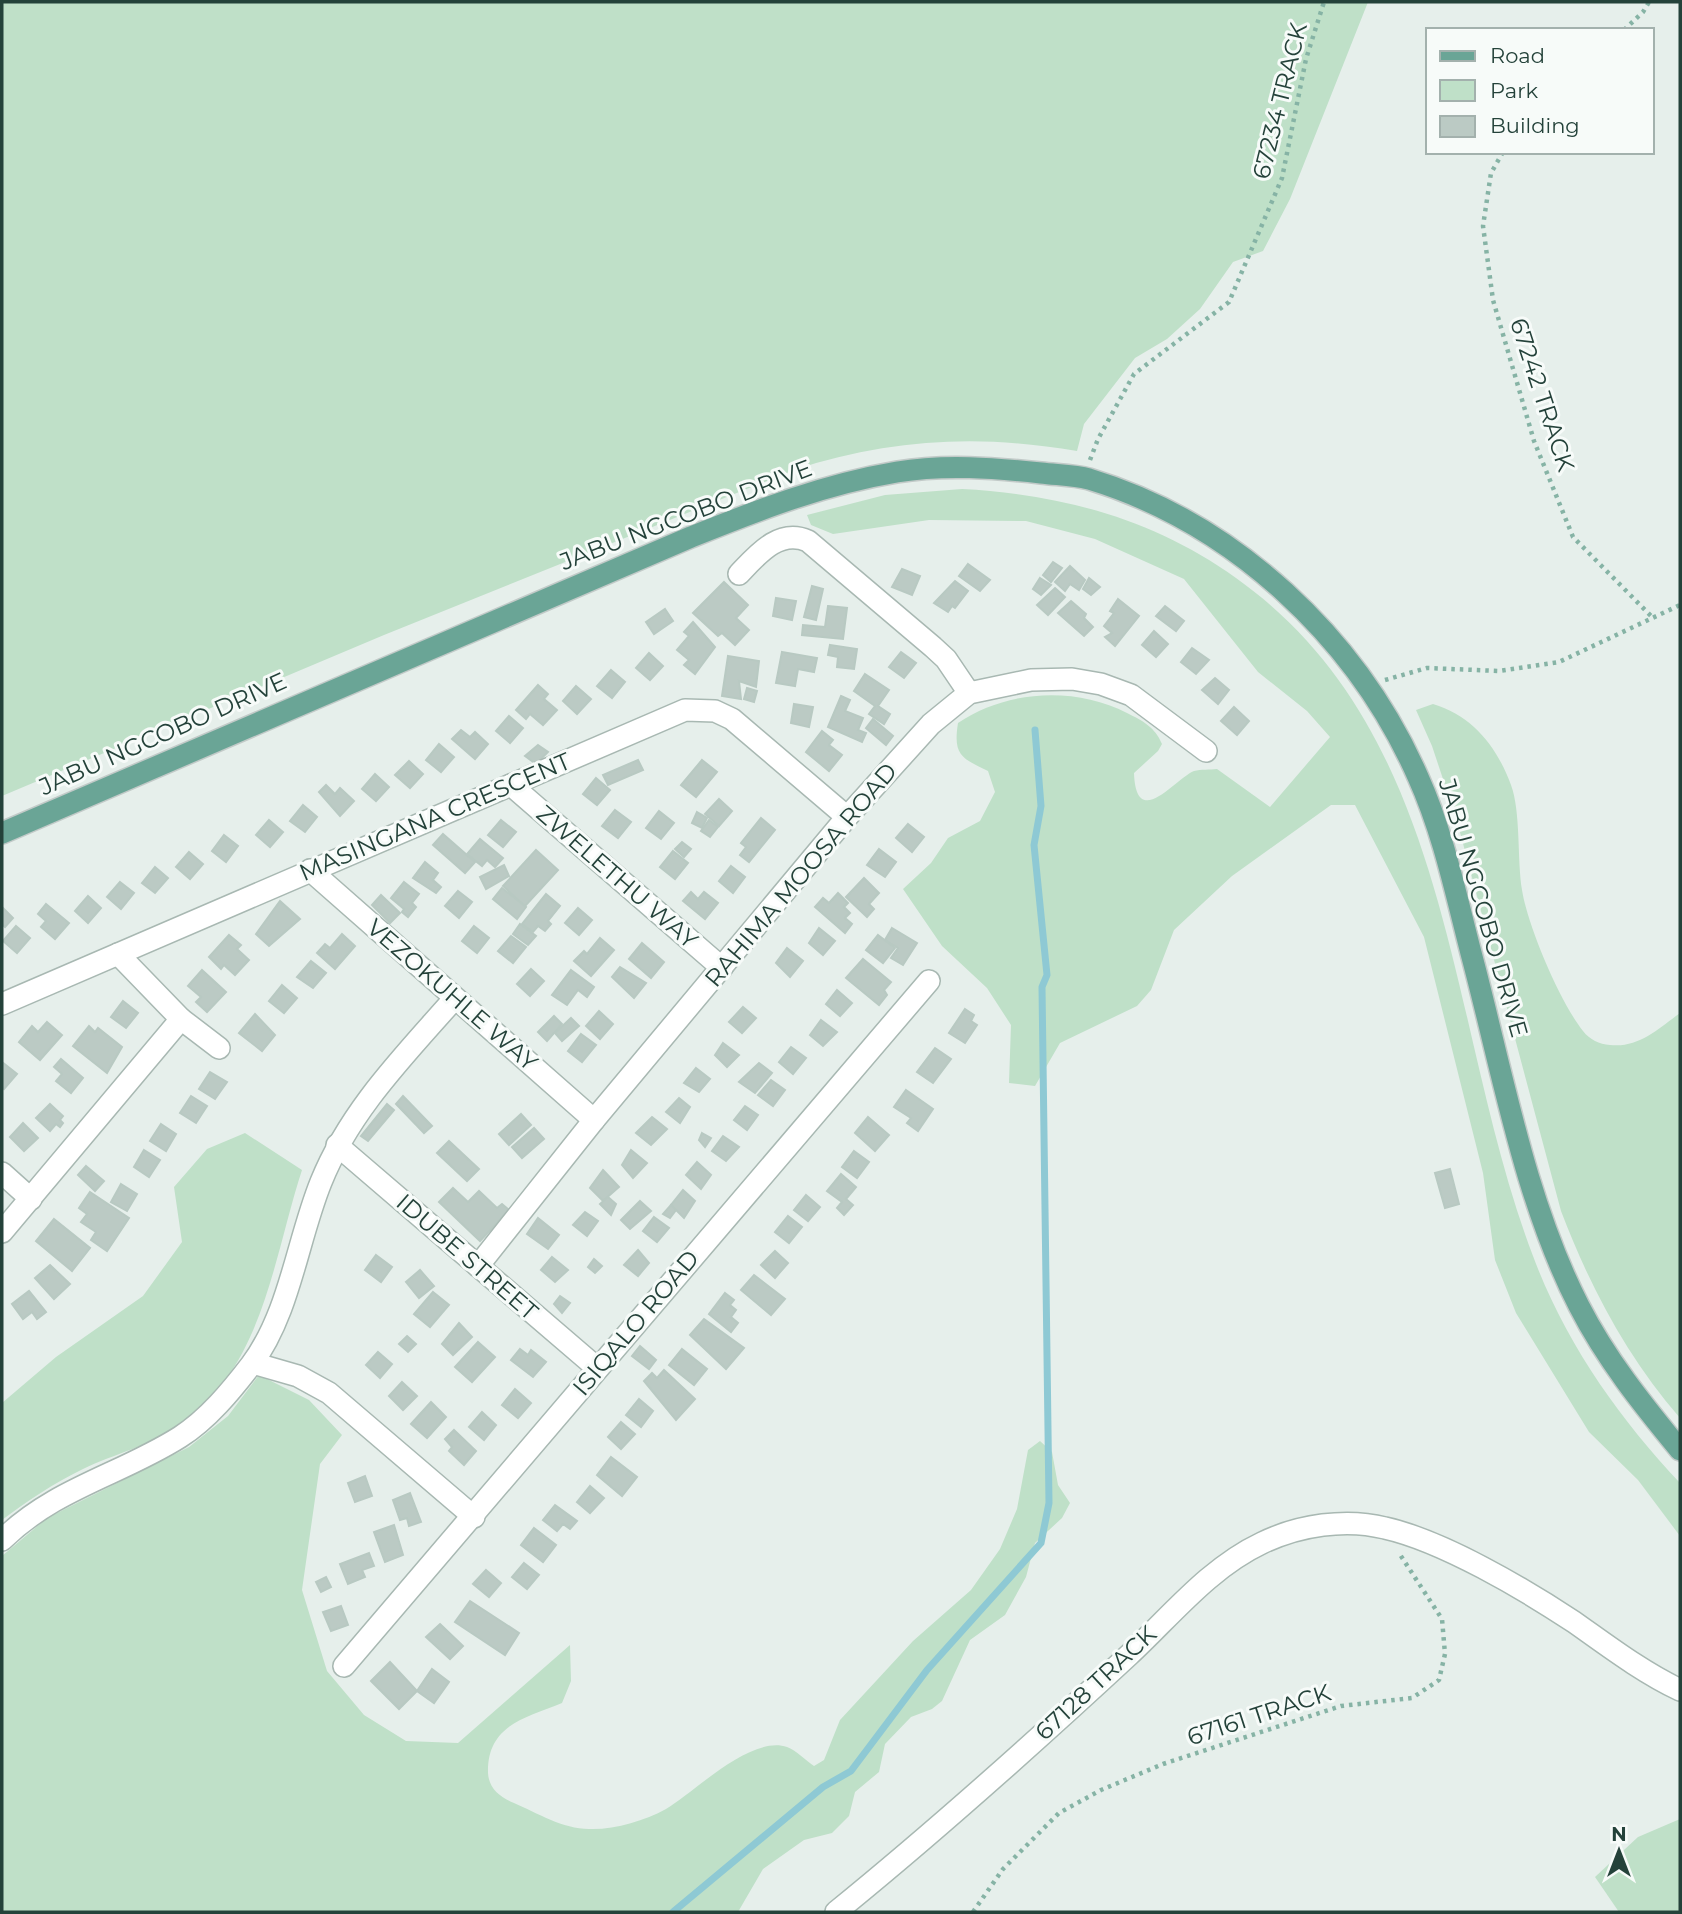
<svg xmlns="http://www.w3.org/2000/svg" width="1682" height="1914" font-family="Montserrat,sans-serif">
<rect width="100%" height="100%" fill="#e6efeb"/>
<!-- green -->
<g fill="#bfe0c8">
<path d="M2 2H1368L1290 199 1263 251 1233 262 1200 309 1167 339 1135 358 1084 424 1077 451C979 434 889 439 794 470L384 635 2 796Z"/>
<path d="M962 489C1061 494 1154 519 1236 578 1457 735 1445 1025 1533 1256 1565 1342 1618 1417 1680 1483V1536L1638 1480 1589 1432 1516 1313 1495 1260 1483 1173 1424 937 1355 805H1331L1232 876 1174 930 1151 990 1137 1006 1060 1043 1035 1086 1009 1083 1011 1025 987 988 942 946 903 889 931 863 948 838 980 821 995 792 988 771C961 758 953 755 958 723 1006 690 1075 686 1127 713 1143 721 1155 727 1162 744L1158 751 1134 773C1136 832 1176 778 1194 771 1201 769 1210 770 1217 769L1270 807 1330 737 1307 711 1258 672 1184 579 1095 539 1026 521 929 520 833 534 811 525 807 515 885 495Z"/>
<path d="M1433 704C1473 716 1497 747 1511 785 1521 812 1517 860 1522 890 1528 927 1560 1002 1583 1031 1590 1040 1599 1044 1610 1045 1639 1048 1658 1029 1680 1013V1418C1627 1357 1590 1287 1561 1211L1457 821 1432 746 1416 710Z"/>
<path d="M245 1133 302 1170C273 1259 263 1368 180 1425 152 1445 114 1454 83 1469 54 1483 27 1501 2 1520V1403L56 1357 143 1296 182 1242 174 1187 207 1149Z"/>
<path d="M259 1375 309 1400 342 1435 320 1464 302 1590 327 1671 364 1715 406 1741 458 1743 570 1645 571 1681 562 1703C525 1718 487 1725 488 1773 489 1789 500 1797 514 1803 537 1813 563 1829 589 1829 614 1830 644 1821 666 1809 695 1792 750 1735 787 1747 796 1750 806 1761 814 1766L824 1760 840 1720 913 1641 971 1590 1000 1549 1017 1509 1028 1450 1040 1441 1052 1452 1058 1485 1070 1503 1062 1518 1035 1543 1026 1577 1005 1615 970 1640 942 1701 932 1709 911 1717 885 1744 879 1772 855 1792 849 1816 832 1833 804 1840 763 1869 738 1912H2V1556L47 1518 189 1447 228 1416Z"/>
<polygon points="1680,1819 1680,1912 1619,1912 1595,1877 1638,1837"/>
</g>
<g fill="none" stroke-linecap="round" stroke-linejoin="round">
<!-- stream -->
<polyline stroke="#8ec9d4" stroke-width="7" points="673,1912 823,1787 851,1771 927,1670 1041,1543 1049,1503 1042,987 1047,975 1034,845 1041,806 1035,730"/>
</g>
<!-- building -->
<g fill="#bbcac4" stroke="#b8c9c2" stroke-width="2">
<polygon points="1053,562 1062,568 1051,582 1043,575"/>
<polygon points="968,564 990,580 980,591 959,576"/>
<polygon points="1070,566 1085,580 1079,590 1070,584 1065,591 1055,582"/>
<polygon points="902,569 920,576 912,595 892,587"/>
<polygon points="1040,578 1051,585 1041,595 1033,589"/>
<polygon points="1089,578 1100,587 1091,595 1083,589"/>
<polygon points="955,581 968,591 955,608 952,606 948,612 934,603"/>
<polygon points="724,582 748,605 736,618 749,630 735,645 722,633 718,636 693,613"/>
<polygon points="812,586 823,589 816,620 804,617"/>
<polygon points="1055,588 1065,597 1048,615 1037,605"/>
<polygon points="776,598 796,601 792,620 773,616"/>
<polygon points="1118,599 1139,616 1115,646 1105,637 1112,633 1104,626 1114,613 1110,611"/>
<polygon points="1071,601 1086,614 1084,618 1093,627 1084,636 1058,613"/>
<polygon points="828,606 847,608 843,639 802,635 803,625 825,627"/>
<polygon points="1165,606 1184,621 1176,631 1156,616"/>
<polygon points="665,609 673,621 654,634 646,622"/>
<polygon points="693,622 715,647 695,674 684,665 689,660 677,650 689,636 684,632"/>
<polygon points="1154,631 1168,644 1156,657 1142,645"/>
<polygon points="830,645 857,649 854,669 837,667 838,657 828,655"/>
<polygon points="1192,648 1209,660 1196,674 1181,662"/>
<polygon points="782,652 817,658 814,672 798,669 795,686 776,683"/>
<polygon points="901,652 916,663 904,678 889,667"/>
<polygon points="649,653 663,666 650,680 636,668"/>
<polygon points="728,656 759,661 756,687 739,681 741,699 722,696"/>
<polygon points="611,670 625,682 612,698 597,686"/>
<polygon points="865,674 889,690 878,706 890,714 884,724 869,714 875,706 854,691"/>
<polygon points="1215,678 1229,690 1218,704 1202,690"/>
<polygon points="538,685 548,694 544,699 557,710 543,725 530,714 526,719 516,710"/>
<polygon points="576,686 591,699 577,714 563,701"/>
<polygon points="747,688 757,691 754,702 744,699"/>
<polygon points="841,696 850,700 845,711 863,718 858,730 866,733 862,742 828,727"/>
<polygon points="794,704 813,707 809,727 791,723"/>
<polygon points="1234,707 1249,721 1237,735 1221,721"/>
<polygon points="509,716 523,728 510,743 496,731"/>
<polygon points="873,719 893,736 886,745 866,728"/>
<polygon points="461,730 470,737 475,732 488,744 475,759 452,739"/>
<polygon points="822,731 833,740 829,745 842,755 829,771 806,752"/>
<polygon points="439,744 454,757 441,772 426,760"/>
<polygon points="538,745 548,752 536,764 525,756"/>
<polygon points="638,760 643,770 608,785 603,775"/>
<polygon points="702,760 717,772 696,797 681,785"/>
<polygon points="409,761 423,774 410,788 395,775"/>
<polygon points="375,774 389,787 376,801 362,789"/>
<polygon points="596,778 610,790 597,805 583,794"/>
<polygon points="326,785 335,794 340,788 354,801 340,816 319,792"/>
<polygon points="719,799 732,811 719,826 705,814"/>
<polygon points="303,805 317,817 305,832 290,821"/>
<polygon points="615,810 631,822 618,838 602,826"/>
<polygon points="659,811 674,823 661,839 646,828"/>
<polygon points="697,812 707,818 702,828 692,823"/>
<polygon points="761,818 775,830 749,862 740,855 746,847 741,843"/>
<polygon points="269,820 283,832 270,847 256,835"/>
<polygon points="501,820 516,832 503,847 488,835"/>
<polygon points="709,820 718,827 710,837 701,831"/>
<polygon points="908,824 924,837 912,852 896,838"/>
<polygon points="443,834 475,862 465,873 433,845"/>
<polygon points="224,835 238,846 226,862 212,851"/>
<polygon points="480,839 503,858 495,867 487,860 482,866 467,854"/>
<polygon points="682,842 691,849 684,857 675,849"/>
<polygon points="879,849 896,862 885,877 867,865"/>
<polygon points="536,850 558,870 525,906 503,886"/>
<polygon points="673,851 688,863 675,879 660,867"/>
<polygon points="189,852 203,864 190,879 176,867"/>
<polygon points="425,862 438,873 433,880 441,887 436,893 413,878"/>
<polygon points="504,865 509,876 486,889 480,877"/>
<polygon points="731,866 745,877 733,893 719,881"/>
<polygon points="155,867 168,878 155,893 142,883"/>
<polygon points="864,878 879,893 869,904 874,909 867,917 846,897"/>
<polygon points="120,882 134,893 121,909 107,897"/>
<polygon points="404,882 419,894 412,903 416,907 408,917 402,912 404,909 391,898"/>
<polygon points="502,888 526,907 517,919 493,899"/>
<polygon points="458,891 472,902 459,918 445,906"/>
<polygon points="691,892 698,899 704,892 718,903 705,919 683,901"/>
<polygon points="838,893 848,903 844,907 850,913 845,918 852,924 845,933 815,907 823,898 829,903"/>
<polygon points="546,894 560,906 548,921 551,924 545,931 538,926 533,932 522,924"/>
<polygon points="381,895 400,913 390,923 372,905"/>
<polygon points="88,896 101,908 88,923 75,911"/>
<polygon points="280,901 300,919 269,946 256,934"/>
<polygon points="46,904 69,923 55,939 41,927 46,921 38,914"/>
<polygon points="2,907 13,918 5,927 2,924"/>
<polygon points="578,908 592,920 579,935 565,923"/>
<polygon points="520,924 536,936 528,945 513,934"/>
<polygon points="16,926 30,938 17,953 3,941"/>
<polygon points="474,926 489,938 477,953 462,941"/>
<polygon points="819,928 835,941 823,955 809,943"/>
<polygon points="892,928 917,943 903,965 891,958 898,948 885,940"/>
<polygon points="342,934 355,946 335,969 317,953 325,944 330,948"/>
<polygon points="229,935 241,945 237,949 249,960 235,975 224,965 221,969 209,957"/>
<polygon points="878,935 895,948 883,963 866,950"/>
<polygon points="511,936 526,947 513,963 498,951"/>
<polygon points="600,938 614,950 591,976 574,961 584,951 587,954"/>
<polygon points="642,943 664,962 651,978 629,959"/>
<polygon points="787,948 803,961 790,977 776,963"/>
<polygon points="863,959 891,982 884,990 887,995 879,1005 846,978"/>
<polygon points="311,961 326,973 313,988 297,977"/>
<polygon points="620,967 646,983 634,998 612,977"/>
<polygon points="531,969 544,981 530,996 517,984"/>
<polygon points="202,970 226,992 207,1012 196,1002 201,997 188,986"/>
<polygon points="571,970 594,987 587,997 578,990 567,1005 552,995"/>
<polygon points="282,985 297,998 284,1013 269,1001"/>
<polygon points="837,990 852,1003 840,1016 826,1004"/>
<polygon points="123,1001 138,1013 126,1028 111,1017"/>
<polygon points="743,1007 756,1018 742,1033 729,1022"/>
<polygon points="965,1009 974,1015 971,1021 977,1025 965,1043 949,1033"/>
<polygon points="599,1011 613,1024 600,1039 586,1026"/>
<polygon points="255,1014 275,1035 262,1051 239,1033"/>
<polygon points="554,1016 562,1024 547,1041 538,1032"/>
<polygon points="571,1018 579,1026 562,1041 555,1033"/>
<polygon points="821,1020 837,1032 823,1046 810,1035"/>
<polygon points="47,1022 62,1035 40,1060 19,1042 32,1026 38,1032"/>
<polygon points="89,1026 95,1032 98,1028 122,1047 107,1073 73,1046"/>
<polygon points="581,1034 596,1045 582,1062 568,1051"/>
<polygon points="723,1043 739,1055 727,1067 715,1055"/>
<polygon points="791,1047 806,1058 793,1074 779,1062"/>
<polygon points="935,1048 951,1059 933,1083 917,1072"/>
<polygon points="61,1059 83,1078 71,1093 56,1081 62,1074 54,1067"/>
<polygon points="2,1062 17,1074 4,1089 2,1087"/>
<polygon points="759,1063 772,1073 755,1093 739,1082"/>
<polygon points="696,1068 710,1079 699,1092 684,1083"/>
<polygon points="210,1072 227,1082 215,1099 199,1089"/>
<polygon points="771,1080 785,1090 773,1106 758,1095"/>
<polygon points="906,1090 933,1109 918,1131 907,1123 911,1118 894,1107"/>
<polygon points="191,1096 207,1106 196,1123 180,1113"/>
<polygon points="403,1096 432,1126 424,1133 396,1104"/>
<polygon points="679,1098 690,1107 680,1123 666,1112"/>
<polygon points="50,1104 63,1116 60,1120 63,1123 60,1127 56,1124 50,1131 36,1118"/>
<polygon points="387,1104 394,1110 368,1141 361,1136"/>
<polygon points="745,1106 758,1115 747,1130 734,1120"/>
<polygon points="521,1114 531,1125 509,1145 499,1134"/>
<polygon points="652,1117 667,1129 651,1145 636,1133"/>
<polygon points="868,1117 889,1135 875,1151 855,1133"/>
<polygon points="23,1123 38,1138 24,1151 10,1137"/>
<polygon points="161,1124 176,1134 166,1151 150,1141"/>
<polygon points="534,1128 544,1139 522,1158 512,1147"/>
<polygon points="702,1133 711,1138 705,1147 699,1140"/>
<polygon points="723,1136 739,1147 726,1161 712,1151"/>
<polygon points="449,1141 479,1169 467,1181 437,1153"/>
<polygon points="144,1150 160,1160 149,1177 134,1167"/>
<polygon points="631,1150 647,1163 633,1178 622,1165"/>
<polygon points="854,1151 869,1162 857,1178 842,1167"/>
<polygon points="697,1162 711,1175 701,1189 686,1175"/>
<polygon points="86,1166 104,1181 95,1191 78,1175"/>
<polygon points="1450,1169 1459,1204 1445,1208 1435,1173"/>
<polygon points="603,1170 619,1187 603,1201 590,1188"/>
<polygon points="841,1174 856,1187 846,1199 853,1205 844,1215 837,1208 842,1202 827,1191"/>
<polygon points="121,1184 137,1194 127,1211 111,1202"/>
<polygon points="453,1188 468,1202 479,1191 497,1208 502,1204 509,1210 480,1241 439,1202"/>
<polygon points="683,1190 695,1201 684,1218 671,1205"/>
<polygon points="90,1192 129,1218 107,1251 91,1240 96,1232 81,1222 87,1214 79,1208"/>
<polygon points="806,1195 820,1207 808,1221 794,1210"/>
<polygon points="608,1197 616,1204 611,1215 600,1204"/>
<polygon points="640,1201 651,1211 630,1229 621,1220"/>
<polygon points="671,1205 676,1210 670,1218 663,1214"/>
<polygon points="585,1212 598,1221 587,1236 573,1225"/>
<polygon points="788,1216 802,1227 789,1243 775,1232"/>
<polygon points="654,1217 669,1228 657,1242 643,1231"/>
<polygon points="538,1218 559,1235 548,1249 527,1234"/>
<polygon points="54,1219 90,1248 72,1271 36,1241"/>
<polygon points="638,1250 649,1263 638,1276 624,1265"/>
<polygon points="775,1251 788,1263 775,1278 761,1265"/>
<polygon points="376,1255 392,1267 381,1282 365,1270"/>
<polygon points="552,1257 568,1270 555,1282 541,1270"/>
<polygon points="594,1259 602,1266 595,1273 588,1267"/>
<polygon points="50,1265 70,1284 54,1299 35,1278"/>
<polygon points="420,1270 434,1286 419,1298 406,1282"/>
<polygon points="754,1275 785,1299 771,1315 741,1290"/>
<polygon points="29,1291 46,1312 37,1319 32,1312 23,1319 12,1304"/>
<polygon points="433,1292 449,1305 430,1327 414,1314"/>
<polygon points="725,1293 734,1300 730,1305 736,1310 731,1317 738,1323 731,1332 709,1314"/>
<polygon points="560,1296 570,1303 562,1313 554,1304"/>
<polygon points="704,1319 744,1348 726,1369 690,1335"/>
<polygon points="459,1323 472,1337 453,1355 442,1344"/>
<polygon points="407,1336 416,1344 408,1352 399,1344"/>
<polygon points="478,1342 495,1357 472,1382 455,1367"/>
<polygon points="640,1346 656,1360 649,1369 632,1356"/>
<polygon points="520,1349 528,1355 531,1350 546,1362 533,1377 511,1360"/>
<polygon points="682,1349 707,1369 694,1385 669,1365"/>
<polygon points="378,1352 392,1364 380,1378 366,1365"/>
<polygon points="664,1370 695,1399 676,1420 644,1381 652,1373 657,1378"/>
<polygon points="402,1382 417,1396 403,1410 389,1396"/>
<polygon points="515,1389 531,1403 518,1418 502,1405"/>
<polygon points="639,1399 653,1411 641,1427 626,1415"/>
<polygon points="431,1402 446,1417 427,1438 411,1424"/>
<polygon points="482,1412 496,1425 484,1440 469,1427"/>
<polygon points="621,1422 635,1434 621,1449 608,1437"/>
<polygon points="454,1430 476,1451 464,1465 449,1451 452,1447 445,1439"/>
<polygon points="611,1457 637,1477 622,1496 597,1475"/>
<polygon points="365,1476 372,1496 355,1502 348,1483"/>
<polygon points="590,1486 604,1498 590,1513 577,1502"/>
<polygon points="410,1493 421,1522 409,1526 407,1518 400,1520 393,1500"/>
<polygon points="555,1505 577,1521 570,1529 563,1524 557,1531 543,1520"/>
<polygon points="394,1525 403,1555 385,1562 374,1532"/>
<polygon points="534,1528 556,1545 543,1562 521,1545"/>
<polygon points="369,1553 374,1566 362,1570 365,1577 348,1584 340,1564"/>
<polygon points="524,1563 539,1575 527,1589 512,1577"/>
<polygon points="486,1570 501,1583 489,1597 473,1584"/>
<polygon points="326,1577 331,1587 321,1592 316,1582"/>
<polygon points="470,1601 519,1633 505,1655 455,1622"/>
<polygon points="341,1606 348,1625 331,1631 323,1612"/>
<polygon points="440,1624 463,1646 450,1659 426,1637"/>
<polygon points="390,1662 417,1691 399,1709 371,1681"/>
<polygon points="432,1669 449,1682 434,1703 417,1691"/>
</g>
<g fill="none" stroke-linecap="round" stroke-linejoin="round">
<!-- minor casing -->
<g stroke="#a8b8b2" stroke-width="24">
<g id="minor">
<path d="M739 574C757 555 779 528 808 541L933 647 946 659 969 693"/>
<polyline points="511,785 722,968"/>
<polyline points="310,870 594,1120"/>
<polyline points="2,1004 685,710 715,711 732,719 847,817"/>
<polyline points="181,1019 219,1048"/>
<polyline points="337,1145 597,1368"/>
<polyline points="2,1173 31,1199"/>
<polyline points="2,1232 181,1019 118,954"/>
<polyline points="478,1266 594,1120 847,817 931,724 969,693 1031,680 1072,679 1101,684 1131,695 1206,751"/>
<polyline points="253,1363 298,1376 329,1393 474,1517"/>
<path d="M2 1540C55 1488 120 1475 180 1437 208 1419 231 1391 251 1365 290 1313 297 1241 321 1182 350 1110 404 1056 454 999"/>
<polyline points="344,1666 929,981"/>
<path d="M836 1912C937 1830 1034 1743 1129 1655 1171 1616 1209 1568 1262 1543 1299 1525 1346 1518 1385 1528 1443 1541 1524 1589 1574 1622 1608 1646 1642 1672 1680 1690"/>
</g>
</g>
<!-- major casing -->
<g stroke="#c2cac8" stroke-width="24">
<path id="major" d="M2 833 691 537C758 510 825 484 897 472 945 464 994 468 1041 473 1057 475 1074 475 1089 479 1234 523 1357 638 1418 777 1443 832 1456 895 1471 953 1502 1069 1524 1199 1579 1306 1606 1359 1643 1405 1680 1450"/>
</g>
<!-- path -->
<g stroke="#86b3a5" stroke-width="4.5" stroke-dasharray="3.5 5" stroke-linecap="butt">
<polyline points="1624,30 1643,12 1649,2"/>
<polyline points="1503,152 1491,173 1483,226 1493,300 1534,441 1573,537 1652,617"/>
<polyline points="1090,460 1098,439 1134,374 1229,302 1282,178 1306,59 1324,2"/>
<polyline points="1385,680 1427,668 1499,671 1559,662 1680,605"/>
<polyline points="973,1912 1003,1869 1059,1813 1101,1790 1163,1764 1341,1706 1412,1698 1439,1680 1445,1654 1442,1619 1399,1553"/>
</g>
<!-- minor -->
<use href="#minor" stroke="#fff" stroke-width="21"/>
<!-- major -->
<use href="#major" stroke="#6aa596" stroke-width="21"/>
</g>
<g text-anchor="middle" stroke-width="6" stroke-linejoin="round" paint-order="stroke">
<!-- street labels -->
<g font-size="24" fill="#24423a" stroke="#f7fbf9">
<text transform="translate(1280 101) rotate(-76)" y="8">67234 TRACK</text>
<text transform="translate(1542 395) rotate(72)" y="8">67242 TRACK</text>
<text transform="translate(686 515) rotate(-21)" y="8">JABU NGCOBO DRIVE</text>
<text transform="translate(163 734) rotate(-24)" y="8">JABU NGCOBO DRIVE</text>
<text transform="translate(435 817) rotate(-23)" y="8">MASINGANA CRESCENT</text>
<text transform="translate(801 875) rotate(-50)" y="8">RAHIMA MOOSA ROAD</text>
<text transform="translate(617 877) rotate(41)" y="8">ZWELETHU WAY</text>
<text transform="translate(1483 908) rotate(74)" y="8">JABU NGCOBO DRIVE</text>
<text transform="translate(452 995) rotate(41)" y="8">VEZOKUHLE WAY</text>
<text transform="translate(467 1257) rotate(41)" y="8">IDUBE STREET</text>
<text transform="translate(636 1323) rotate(-50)" y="8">ISIQALO ROAD</text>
<text transform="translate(1096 1683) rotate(-43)" y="8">67128 TRACK</text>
<text transform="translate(1259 1715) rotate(-18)" y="8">67161 TRACK</text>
</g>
</g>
<!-- border -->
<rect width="1682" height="1914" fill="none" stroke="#24423a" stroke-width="7"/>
<!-- legend -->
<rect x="1426" y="28" width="228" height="126" fill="#f7fbf9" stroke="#a3b1ad" stroke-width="2"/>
<rect x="1440" y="51" width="35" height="10" fill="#6aa596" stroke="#a3b1ad" stroke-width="2"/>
<text x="1490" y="63" font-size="21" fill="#24423a">Road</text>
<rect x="1440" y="80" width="35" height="21" fill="#bfe0c8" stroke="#a3b1ad" stroke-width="2"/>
<text x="1490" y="98" font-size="21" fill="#24423a">Park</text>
<rect x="1440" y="116" width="35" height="21" fill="#bbcac4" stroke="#a3b1ad" stroke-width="2"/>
<text x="1490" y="133" font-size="21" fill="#24423a">Building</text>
<!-- north arrow -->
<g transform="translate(1619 1851)" stroke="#f7fbf9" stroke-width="5" paint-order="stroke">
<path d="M0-5L12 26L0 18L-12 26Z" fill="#24423a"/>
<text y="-10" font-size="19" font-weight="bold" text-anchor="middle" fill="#24423a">N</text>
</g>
</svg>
